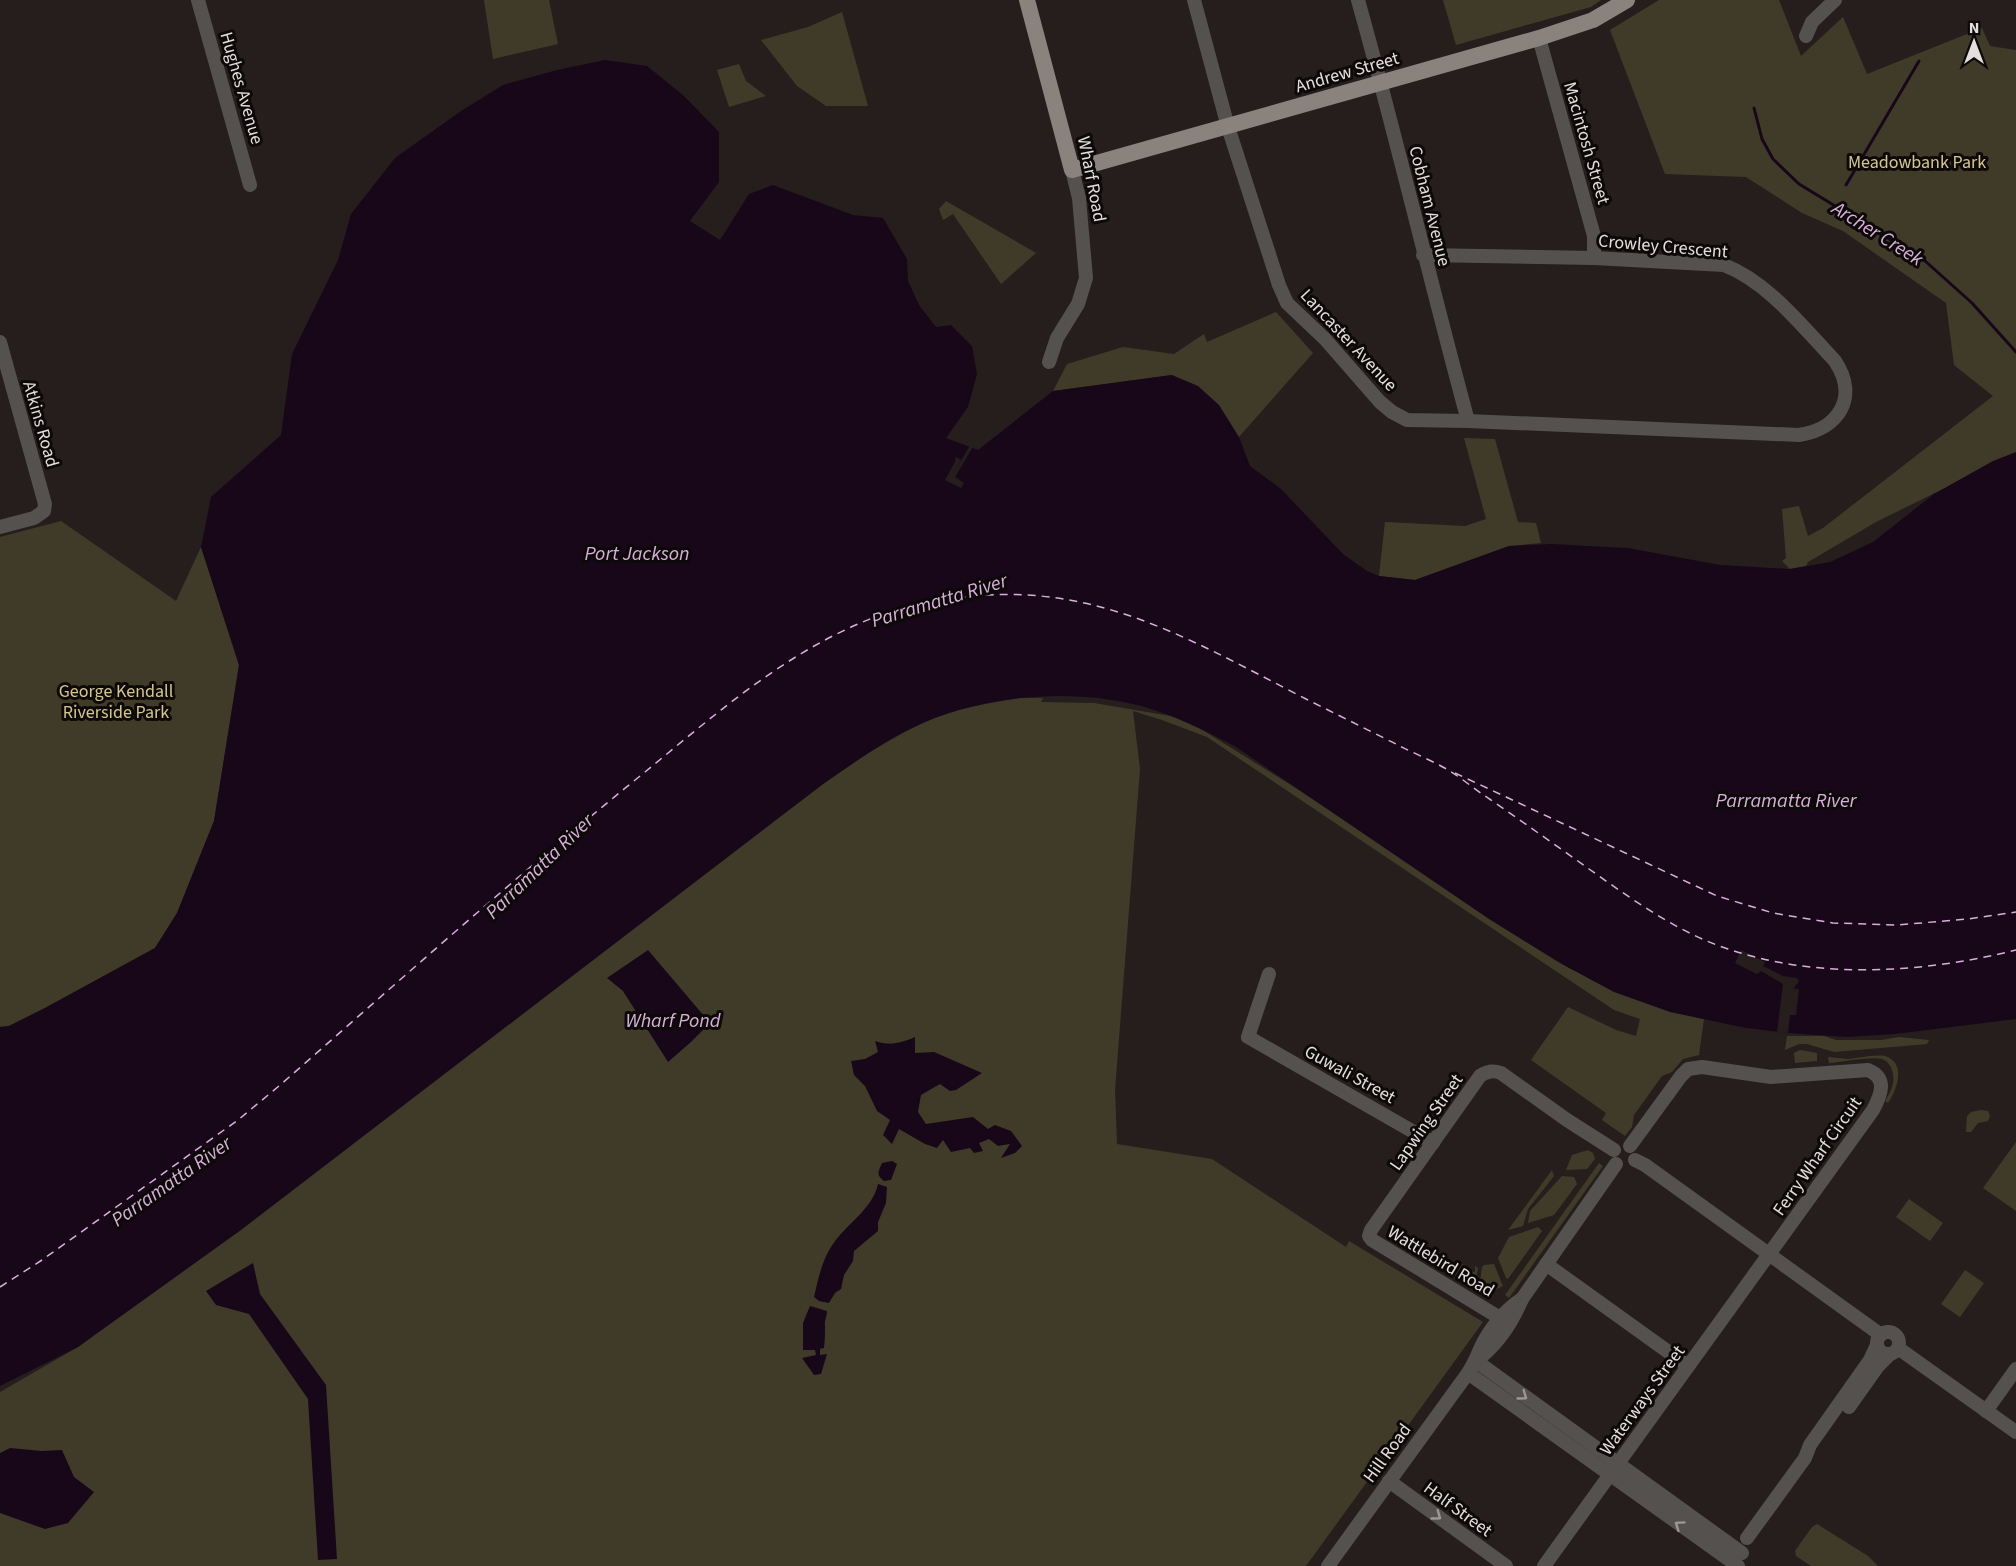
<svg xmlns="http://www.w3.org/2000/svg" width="2016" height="1566" font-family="'Source Sans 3',sans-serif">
<rect width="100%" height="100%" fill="#261e1c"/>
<!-- green -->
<g fill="#403b29">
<polygon points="484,0 549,0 558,44 493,59"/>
<polygon points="1443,0 1601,0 1591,7 1456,45"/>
<polygon points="1659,0 1779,0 1801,56 1843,17 1867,74 1982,28 1990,46 2016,50 2016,453 1876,522 1808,562 1806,566 1790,569 1782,561 1786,558 1782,509 1799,506 1808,536 1823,528 1993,396 1954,365 1946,303 1843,231 1802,213 1746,177 1665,174 1610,30"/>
<polygon points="842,12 868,106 826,106 797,86 761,40 808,27"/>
<polygon points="739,64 746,81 766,96 729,107 717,70"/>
<polygon points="946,201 1036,253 1001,284 953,214 943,220 939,209"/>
<polygon points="1276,312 1313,353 1238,438 1172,375 1053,391 1067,364 1123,347 1174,354 1204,334 1207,342"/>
<polygon points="1464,438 1495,439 1518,522 1536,523 1541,543 1509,546 1415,580 1379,576 1385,522 1465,526 1486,519"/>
<polygon points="61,521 176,601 201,547 239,665 214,821 177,913 155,948 45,1008 9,1026 0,1027 0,537"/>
<path d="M1018 698H1043L1041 702 1094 703 1176 717 1196 726 1294 787 1569 968 1658 1007 1704 1019 1699 1055 1683 1059 1672 1072 1662 1076 1634 1115 1632 1127 1625 1136 1602 1120 1606 1113 1531 1060 1568 1007 1616 1030 1636 1036 1640 1019 1614 1010 1207 737 1162 720 1133 711 1140 769 1115 1090 1117 1144 1212 1159 1346 1247 1349 1241 1483 1322 1306 1566H0V1392L78 1347 823 784C856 761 887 740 923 723 952 709 986 704 1018 698Z"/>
<polygon points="1787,1036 1824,1036 1836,1040 1881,1040 1899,1037 1929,1040 1927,1044 1834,1052 1807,1044 1799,1044 1785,1050"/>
<polygon points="1800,1050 1817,1053 1817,1061 1795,1063 1794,1053"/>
<path d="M1870 1056C1875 1056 1881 1055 1885 1056 1907 1063 1897 1090 1888 1103L1885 1101C1890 1093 1895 1084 1893 1074 1892 1067 1888 1061 1882 1059 1872 1056 1841 1062 1829 1063L1828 1057 1849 1059Z"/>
<polygon points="1981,1110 1988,1111 1990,1116 1988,1121 1978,1123 1971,1132 1966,1132 1967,1116 1971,1112"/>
<polygon points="2016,1142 2016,1211 1983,1188"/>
<polygon points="1588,1150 1593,1153 1595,1159 1587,1169 1566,1170 1572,1155"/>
<polygon points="1599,1163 1603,1166 1509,1298 1505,1295"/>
<polygon points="1552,1170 1554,1176 1528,1209 1523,1226 1508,1230"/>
<polygon points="1562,1176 1574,1177 1577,1184 1554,1215 1528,1223 1530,1211"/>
<polygon points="1909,1199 1943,1223 1930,1241 1896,1217"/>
<polygon points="1538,1227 1542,1231 1508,1279 1506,1278 1498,1258 1509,1237"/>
<polygon points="1456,1263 1466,1265 1464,1270 1475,1272 1475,1266 1478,1268 1475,1284 1468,1285 1453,1274 1452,1269"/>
<polygon points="1494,1264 1503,1286 1488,1294 1479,1288 1482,1267 1484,1265"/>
<polygon points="1965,1270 1984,1283 1960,1317 1941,1304"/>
<polygon points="1817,1524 1868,1556 1878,1566 1811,1566 1796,1556 1795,1551 1812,1527"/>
</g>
<!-- water -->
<g fill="#180719">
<path d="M605 60 647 66 684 96 719 132V182L690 221 720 240 749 194 773 185 853 215 883 218 907 259 908 281 919 305 936 327 951 325 972 346 977 374 968 407 946 438 978 450 1053 391 1172 375 1198 386 1219 405 1239 437 1250 466 1281 489 1343 554 1367 571 1379 576 1415 580 1509 546 1551 544 1628 548 1720 565 1790 569 1830 562 1873 542 1934 494 1993 461 2016 452V1019L1895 1034 1846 1037 1788 1033 1746 1028 1670 1012 1614 992 1560 963 1489 919 1236 747C1210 733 1184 720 1157 711 1087 687 992 693 925 722 888 738 856 761 823 784L241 1230 78 1347 0 1386V1027L9 1026 45 1008 155 948 177 913 214 821 239 665 201 547 211 497 281 435 292 354 338 260 351 214 395 158 461 111 503 85 557 70Z"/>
<polygon points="648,950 710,1023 691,1042 668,1062 623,991 607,978"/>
<path d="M915 1037V1053L934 1052 982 1073 956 1090 950 1091 940 1084 921 1095 918 1112 926 1124 973 1117 988 1129 995 1125 1011 1131 1022 1146 1015 1153 1001 1158 1010 1144 998 1146 989 1139 979 1143 983 1151 974 1153 970 1148 951 1152 943 1140 937 1148 925 1144 899 1129 892 1144 883 1135 890 1120 877 1111 865 1086 854 1075 851 1061 865 1059 878 1052 875 1041C890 1046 901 1043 915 1037Z"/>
<path d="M892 1161 897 1164 891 1180 884 1181C876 1175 878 1172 882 1163Z"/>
<path d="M878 1184 887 1187 886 1203 878 1222V1231L854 1251 853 1261 844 1275 841 1289 835 1293 829 1303 819 1301 814 1297C818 1280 822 1259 833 1244 847 1223 872 1210 878 1184Z"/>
<polygon points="253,1263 260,1294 326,1385 337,1559 318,1560 308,1399 249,1314 216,1305 206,1291"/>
<path d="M810 1306 827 1311C827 1316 824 1321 825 1326 825 1334 825 1340 824 1348L820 1349V1355L827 1354 821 1374 814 1375 802 1358 816 1355 815 1350H803V1323Z"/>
<polygon points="10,1448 42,1451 62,1450 74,1477 94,1492 68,1523 45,1529 0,1513 0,1453"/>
</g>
<!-- pier -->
<g fill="#261e1c">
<polygon points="971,444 974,445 955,477 964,483 961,488 945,480 955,462 956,457 961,460 952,476"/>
<polygon points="1741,950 1765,962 1763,966 1783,976 1797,978 1799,981 1798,983 1795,986 1794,989 1799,989 1796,1015 1790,1015 1788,1033 1777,1032 1783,984 1761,971 1757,974 1735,963"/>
</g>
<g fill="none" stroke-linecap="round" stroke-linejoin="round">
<!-- stream -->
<g stroke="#180719" stroke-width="3">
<polyline points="1754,108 1762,139 1773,159 1799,184 1924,260 1972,303 2016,352"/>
<polyline points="1846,185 1919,61"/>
</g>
<!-- ferry -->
<g stroke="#d9b0db" stroke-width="1.5" stroke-dasharray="8 6" stroke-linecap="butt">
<polyline points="1455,773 1717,896 1773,913 1833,923 1897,925 1968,919 2016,912"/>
<path d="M0 1287 42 1260 238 1120 279 1086C400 980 520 873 645 772 717 713 789 649 878 616 893 610 910 608 926 604 1076 570 1178 633 1306 699 1336 714 1366 729 1396 744 1413 753 1433 761 1450 771 1464 780 1477 791 1491 800 1524 823 1557 846 1589 869 1633 900 1677 932 1728 949 1820 980 1923 973 2016 950"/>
</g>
<!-- minor -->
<g stroke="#54514f" stroke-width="14">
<polyline points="198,0 250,185"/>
<path d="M1194 0 1228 127 1279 285 1287 303 1325 339 1380 402 1392 412 1407 420 1468 421 1799 435C1839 429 1859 397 1835 361 1803 327 1768 282 1724 265L1594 258 1423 255"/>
<path d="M1358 0C1397 139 1430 281 1468 421"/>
<polyline points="1806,36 1812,22 1835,0"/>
<polyline points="1539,38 1594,236 1594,258"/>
<polyline points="0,342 45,504 44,511 34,518 0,527"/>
<polyline points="1049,362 1057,338 1078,304 1086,278 1079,198 1072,170"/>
<polyline points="1269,974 1248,1037 1433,1143"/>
<polyline points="1635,1160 1645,1165 1881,1335"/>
<polyline points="1546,1264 1688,1366"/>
<path d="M1500 1318 1372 1240 1369 1236 1371 1230 1480 1076C1487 1071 1493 1070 1501 1073L1567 1120 1614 1150"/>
<circle cx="1888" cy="1343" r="11"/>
<polyline points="1898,1348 2016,1432"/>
<polyline points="1476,1361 1742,1553"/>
<path d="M1476 1361C1496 1346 1512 1323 1522 1299L1616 1164"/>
<polyline points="1468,1373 1738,1566"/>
<polyline points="1849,1407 1878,1366 1890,1354"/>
<polyline points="1986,1411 2016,1369"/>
<polyline points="1389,1481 1506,1566"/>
<polyline points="1747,1538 1805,1458 1810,1445 1870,1360 1877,1345"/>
<path d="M1328 1566 1468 1373C1474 1364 1477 1356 1481 1347 1490 1328 1505 1310 1522 1299"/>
<path d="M1544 1566 1873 1110C1881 1095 1888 1078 1868 1070L1771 1077 1702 1067 1688 1069 1681 1076 1630 1146"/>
</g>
<!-- major -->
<polyline stroke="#89827d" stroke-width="16" points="1027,0 1072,170 1539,38 1593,20 1627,0"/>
</g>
<!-- one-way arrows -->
<defs><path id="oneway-chevron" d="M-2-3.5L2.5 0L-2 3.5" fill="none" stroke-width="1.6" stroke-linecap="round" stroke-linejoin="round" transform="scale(1.5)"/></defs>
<g stroke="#9c9896">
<use href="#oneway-chevron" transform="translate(1523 1396) rotate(36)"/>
<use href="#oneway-chevron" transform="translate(1437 1516) rotate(36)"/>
<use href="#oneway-chevron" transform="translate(1679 1525) rotate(-145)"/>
</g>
<g text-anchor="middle" stroke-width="6" stroke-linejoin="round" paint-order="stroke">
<!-- street labels -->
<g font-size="18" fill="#e4dfde" stroke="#0c0908">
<text transform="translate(1347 72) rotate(-16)" y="6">Andrew Street</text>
<text transform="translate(242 88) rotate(74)" y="6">Hughes Avenue</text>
<text transform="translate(1587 143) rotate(74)" y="6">Macintosh Street</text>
<text transform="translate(1092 179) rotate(79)" y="6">Wharf Road</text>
<text transform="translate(1430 206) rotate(76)" y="6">Cobham Avenue</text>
<text transform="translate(1663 246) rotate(5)" y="6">Crowley Crescent</text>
<text transform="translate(1349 340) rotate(47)" y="6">Lancaster Avenue</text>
<text transform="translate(41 424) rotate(74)" y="6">Atkins Road</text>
<text transform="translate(1350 1074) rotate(29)" y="6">Guwali Street</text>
<text transform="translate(1426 1122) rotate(-55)" y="6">Lapwing Street</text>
<text transform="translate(1817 1156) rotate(-55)" y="6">Ferry Wharf Circuit</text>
<text transform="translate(1441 1261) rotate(31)" y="6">Wattlebird Road</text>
<text transform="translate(1642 1400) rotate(-54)" y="6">Waterways Street</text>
<text transform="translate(1387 1453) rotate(-54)" y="6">Hill Road</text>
<text transform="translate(1458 1509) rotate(36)" y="6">Half Street</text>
</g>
<!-- park labels -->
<g font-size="18" fill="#d5c68e" stroke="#0c0908">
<text x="1917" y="168">Meadowbank Park</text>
<text x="116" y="697">George Kendall<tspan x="116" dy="21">Riverside Park</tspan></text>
</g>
<!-- water labels -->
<g font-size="20" font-style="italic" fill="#d9b0db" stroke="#0c0908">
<text transform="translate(1878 233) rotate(32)" y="7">Archer Creek</text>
<text x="637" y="560">Port Jackson</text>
<text transform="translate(939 600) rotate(-17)" y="7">Parramatta River</text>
<text x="1786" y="807">Parramatta River</text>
<text transform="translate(539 866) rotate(-44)" y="7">Parramatta River</text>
<text x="673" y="1027">Wharf Pond</text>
<text transform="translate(171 1181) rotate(-35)" y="7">Parramatta River</text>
</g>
</g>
<!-- north arrow -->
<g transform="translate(1974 42)" stroke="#0c0908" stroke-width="4.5" paint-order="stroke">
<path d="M0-4.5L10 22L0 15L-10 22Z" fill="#e4dfde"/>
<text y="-9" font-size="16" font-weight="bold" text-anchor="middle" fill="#e4dfde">N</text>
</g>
</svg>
